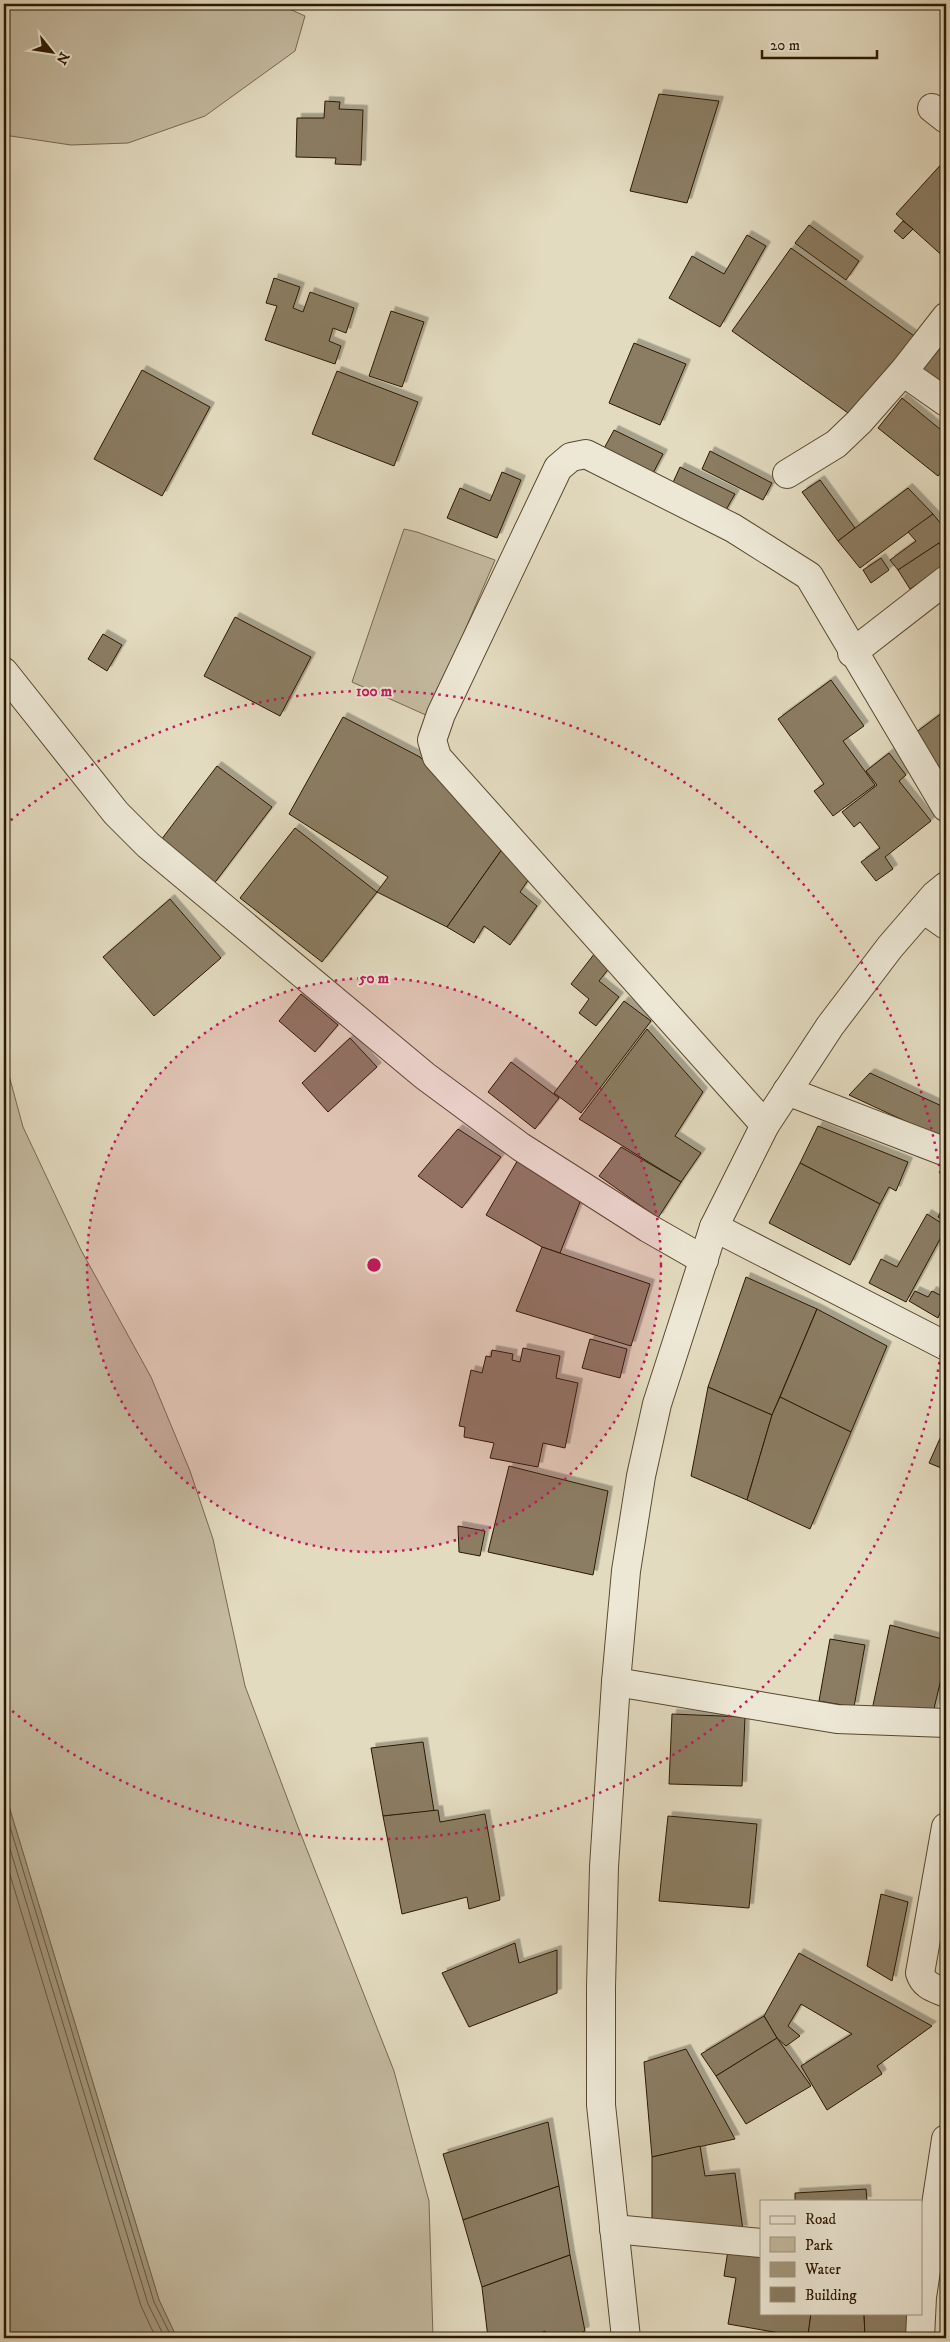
<svg xmlns="http://www.w3.org/2000/svg" width="950" height="2342" font-family="'IM FELL DW Pica',serif">
<defs>
<filter id="shadow"><feDropShadow dx="4.5" dy="-4.5" stdDeviation="0" flood-color="#0004"/></filter>
</defs>
<rect width="100%" height="100%" fill="#e3dbc0"/>
<filter id="stains"><feTurbulence type="fractalNoise" baseFrequency=".004" numOctaves="4"/><feColorMatrix values="0 0 0 0 .2 0 0 0 0 .09 0 0 0 0 .02 0 0 0 .5 -.17"/></filter>
<radialGradient id="worn" r=".72"><stop offset=".6" stop-color="#630" stop-opacity="0"/><stop offset="1" stop-color="#630" stop-opacity=".3"/></radialGradient>
<!-- green -->
<g fill="#c4baa0" stroke="#786950">
<polygon points="4,4 202,4 285,7 305,16 295,51 205,116 128,143 71,145 4,135"/>
<polygon points="404,529 417,532 495,560 428,716 352,682"/>
<polygon points="4,1057 23,1127 81,1250 151,1377 190,1471 213,1539 245,1686 298,1827 394,2071 429,2201 433,2338 177,2338 159,2300 4,1790"/>
</g>
<!-- water -->
<polygon fill="#a4997f" stroke="#74654d" points="4,1790 159,2300 177,2338 4,2338"/>
<g fill="none" stroke-linecap="round" stroke-linejoin="round">
<!-- shore -->
<g stroke="#685840" stroke-width="1">
<polyline points="4,1807 154,2302 172,2338"/>
<polyline points="4,1829 148,2304 165,2338"/>
<polyline points="4,1855 141,2306 156,2338"/>
</g>
</g>
<!-- building -->
<g fill="#8b7d64" stroke="#2b1801" filter="url(#shadow)">
<polygon points="659,94 719,101 687,203 630,191"/>
<polygon points="325,101 340,102 339,109 363,110 361,165 335,164 336,158 296,157 297,118 324,118"/>
<polygon points="946,159 946,259 896,214"/>
<polygon points="903,221 913,229 903,239 894,231"/>
<polygon points="809,225 859,261 846,280 795,243"/>
<polygon points="747,235 766,246 720,327 669,298 692,256 724,274"/>
<polygon points="791,248 917,338 858,420 732,331"/>
<polygon points="274,278 300,287 293,308 303,312 310,292 354,308 346,333 333,328 329,341 341,346 335,364 265,340 277,306 266,303"/>
<polygon points="391,311 424,322 402,387 369,376"/>
<polygon points="946,337 946,396 915,372"/>
<polygon points="634,343 686,364 660,425 609,403"/>
<polygon points="142,370 210,407 162,496 94,459"/>
<polygon points="337,371 418,402 394,466 312,434"/>
<polygon points="902,398 946,434 946,466 938,476 878,428"/>
<polygon points="614,430 663,454 650,479 601,454"/>
<polygon points="710,451 772,483 763,500 702,469"/>
<polygon points="680,467 735,494 723,515 670,489"/>
<polygon points="502,472 521,480 497,538 447,518 460,488 490,501"/>
<polygon points="820,480 855,528 838,541 802,492"/>
<polygon points="908,488 933,514 860,568 838,541"/>
<polygon points="933,514 946,530 946,554 939,543 898,570 890,560 916,541 908,532"/>
<polygon points="939,543 946,554 946,564 910,589 898,570"/>
<polygon points="881,558 889,570 871,583 863,570"/>
<polygon points="235,617 311,657 280,716 204,676"/>
<polygon points="103,634 122,645 107,671 88,659"/>
<polygon points="831,680 864,726 843,741 875,785 833,816 814,791 824,784 778,719"/>
<polygon points="946,710 946,777 915,733"/>
<polygon points="343,717 420,757 505,845 447,927 377,892 388,877 289,814"/>
<polygon points="889,753 906,775 899,781 931,821 885,857 893,869 876,881 861,862 880,848 860,822 854,827 842,812 877,785 866,771"/>
<polygon points="217,766 272,807 213,885 158,844"/>
<polygon points="295,828 377,892 322,962 240,898"/>
<polygon points="505,845 531,876 520,892 537,906 510,945 484,926 474,943 447,927"/>
<polygon points="170,899 221,958 154,1016 103,957"/>
<polygon points="595,953 611,966 599,981 619,997 596,1026 579,1013 589,999 571,984"/>
<polygon points="301,994 338,1025 315,1052 279,1021"/>
<polygon points="624,1001 651,1021 581,1113 554,1093"/>
<polygon points="647,1029 703,1092 675,1136 701,1153 681,1182 579,1119"/>
<polygon points="350,1038 377,1067 328,1112 302,1083"/>
<polygon points="511,1062 559,1098 535,1129 488,1092"/>
<polygon points="870,1073 946,1108 946,1140 849,1095"/>
<polygon points="818,1126 908,1162 896,1191 889,1187 880,1204 800,1163"/>
<polygon points="458,1129 501,1157 462,1208 418,1176"/>
<polygon points="621,1147 681,1182 658,1218 599,1176"/>
<polygon points="519,1158 582,1197 560,1253 542,1247 486,1215"/>
<polygon points="800,1163 880,1204 850,1265 769,1223"/>
<polygon points="946,1202 946,1221 938,1217"/>
<polygon points="927,1214 946,1226 946,1228 906,1302 869,1283 881,1259 897,1267"/>
<polygon points="542,1247 650,1284 631,1346 516,1311"/>
<polygon points="746,1277 817,1309 772,1415 708,1387"/>
<polygon points="915,1291 928,1297 932,1291 946,1298 938,1318 909,1301"/>
<polygon points="817,1309 887,1346 851,1432 780,1397"/>
<polygon points="590,1339 627,1349 620,1378 582,1368"/>
<polygon points="523,1348 560,1356 556,1378 578,1383 565,1448 543,1443 538,1467 490,1458 494,1443 464,1437 465,1427 459,1426 471,1370 482,1373 486,1356 491,1357 492,1350 513,1354 512,1360 520,1362"/>
<polygon points="708,1387 772,1415 747,1500 691,1476"/>
<polygon points="780,1397 851,1432 810,1529 747,1500 772,1415"/>
<polygon points="946,1425 946,1470 929,1463"/>
<polygon points="509,1466 608,1491 593,1575 488,1552"/>
<polygon points="458,1526 485,1531 480,1556 459,1552"/>
<polygon points="890,1625 946,1640 946,1676 942,1675 931,1721 872,1710"/>
<polygon points="830,1639 865,1645 854,1707 819,1701"/>
<polygon points="672,1714 745,1717 742,1786 669,1784"/>
<polygon points="423,1742 434,1811 383,1816 371,1748"/>
<polygon points="438,1810 440,1822 485,1814 500,1900 469,1909 467,1897 402,1914 383,1816"/>
<polygon points="668,1816 757,1824 749,1908 659,1901"/>
<polygon points="881,1894 908,1902 892,1981 867,1966"/>
<polygon points="938,1918 946,1919 946,1938 936,1937"/>
<polygon points="515,1943 519,1963 557,1950 557,1993 469,2027 442,1973"/>
<polygon points="799,1953 932,2026 877,2066 882,2074 827,2110 801,2066 852,2034 801,2004 788,2026 800,2036 786,2046 777,2038 764,2016"/>
<polygon points="764,2016 777,2038 716,2076 701,2054"/>
<polygon points="777,2038 811,2086 746,2124 716,2076"/>
<polygon points="686,2049 735,2139 652,2157 644,2062"/>
<polygon points="548,2122 559,2186 463,2220 443,2154"/>
<polygon points="700,2146 705,2176 735,2173 743,2230 652,2223 652,2157"/>
<polygon points="559,2186 570,2255 482,2287 463,2220"/>
<polygon points="866,2189 867,2201 795,2201 795,2193"/>
<polygon points="728,2250 761,2256 761,2313 811,2313 808,2338 728,2324 736,2278 724,2276"/>
<polygon points="570,2255 585,2331 568,2338 547,2338 545,2331 530,2338 488,2338 482,2287"/>
<polygon points="811,2313 864,2313 865,2338 837,2338 808,2335"/>
<polygon points="864,2313 914,2313 913,2338 865,2338"/>
</g>
<g fill="none" stroke-linecap="round" stroke-linejoin="round">
<!-- minor casing -->
<g stroke="#594931" stroke-width="30">
<g id="minor">
<polyline points="932,108 946,119"/>
<polyline points="903,372 946,402"/>
<polyline points="787,474 836,444 859,422 903,372 946,317"/>
<polyline points="852,653 946,580"/>
<polyline points="4,672 116,813 148,845 425,1076 521,1147 648,1228 704,1260"/>
<polyline points="923,909 946,925"/>
<polyline points="787,1091 946,1152"/>
<polyline points="765,1125 437,757 432,740 441,714 558,468 571,457 586,454 733,528 809,576 946,807"/>
<polyline points="714,1227 946,1346"/>
<polyline points="616,1682 837,1719 946,1723"/>
<path d="M946 1827 920 1973C924 1986 934 1988 946 1993"/>
<polyline points="614,2229 761,2243"/>
<polyline points="626,2338 601,2105 601,1987 604,1867 616,1682 626,1571 641,1476 657,1404 714,1227 765,1125 830,1026 890,947 935,895 946,886"/>
<polyline points="920,2338 922,2297 946,2139"/>
</g>
</g>
<!-- minor -->
<use href="#minor" stroke="#ede8d6" stroke-width="28"/>
</g>
<!-- distance rings -->
<circle cx="374" cy="1265" r="287" fill="#c2185b" fill-opacity=".12"/>
<g fill="none" stroke="#c2185b" stroke-width="2.5" stroke-dasharray="2.5 5">
<circle cx="374" cy="1265" r="287"/>
<path d="M946 1310A574 574 0 0 1 5 1705M5 825A574 574 0 0 1 946 1220"/>
</g>
<circle cx="374" cy="1265" r="8" fill="#c2185b" stroke="#ede8d6" stroke-width="2.5"/>
<g font-size="15" text-anchor="middle" font-weight="bold" fill="#c2185b" stroke="#ede8d6" stroke-width="4" stroke-linejoin="round" paint-order="stroke">
<text x="374" y="696">100 m</text>
<text x="374" y="983">50 m</text>
</g>
<!-- margin -->
<rect width="950" height="2342" fill="none" stroke="#e3dbc0" stroke-width="20"/>
<rect x="5" y="5" width="940" height="2332" fill="none" stroke="#2b1801" stroke-width="2.5"/>
<rect x="10" y="10" width="930" height="2322" fill="none" stroke="#2b1801"/>
<!-- legend -->
<rect x="760" y="2200" width="162" height="115" fill="#ede8d6" stroke="#9f9581"/>
<rect x="770" y="2216" width="25" height="8" fill="#ede8d6" stroke="#9f9581"/>
<text x="805" y="2224" font-size="15" fill="#2b1801">Road</text>
<rect x="770" y="2237" width="25" height="15" fill="#c4baa0" stroke="#9f9581"/>
<text x="805" y="2250" font-size="15" fill="#2b1801">Park</text>
<rect x="770" y="2262" width="25" height="15" fill="#a4997f" stroke="#9f9581"/>
<text x="805" y="2274" font-size="15" fill="#2b1801">Water</text>
<rect x="770" y="2287" width="25" height="15" fill="#8b7d64" stroke="#9f9581"/>
<text x="805" y="2300" font-size="15" fill="#2b1801">Building</text>
<!-- north arrow -->
<g transform="translate(52 52) rotate(120)" stroke="#ede8d6" stroke-width="4" paint-order="stroke">
<path d="M0-4L9 19L0 12L-9 19Z" fill="#2b1801"/>
<text y="-8" font-size="14" font-weight="bold" text-anchor="middle" fill="#2b1801">N</text>
</g>
<!-- scale -->
<path d="M762 50v8h115v-8" fill="none" stroke="#2b1801" stroke-width="2.5"/>
<text x="770" y="50" font-size="15" fill="#2b1801" stroke="#ede8d6" stroke-width="4" paint-order="stroke">20 m</text>
<rect width="100%" height="100%" filter="url(#stains)"/>
<rect width="100%" height="100%" fill="url(#worn)"/>
</svg>
